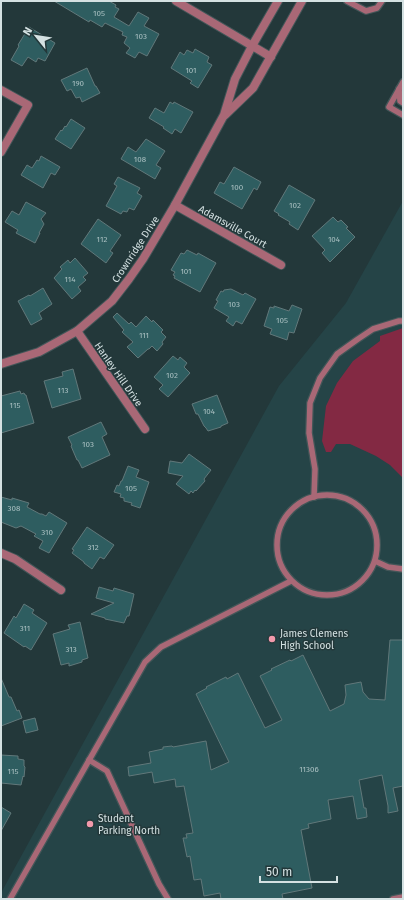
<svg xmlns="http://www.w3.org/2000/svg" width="404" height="900" font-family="'Fira Sans',sans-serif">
<rect width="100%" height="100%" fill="#23383a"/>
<!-- built -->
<polygon fill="#254447" points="403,201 403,899 1,899 1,893 279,386 346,303"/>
<!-- green -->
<polygon fill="#832943" points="403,328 403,478 390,465 376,456 350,444 336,444 331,452 326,452 322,441 326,406 337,383 353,361 380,341 380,336"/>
<!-- building -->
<g fill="#2e5d60" stroke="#61787a">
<polygon points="54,1 109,1 116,5 115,7 119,9 114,17 129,26 138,12 149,18 144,26 159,34 147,56 139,52 135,58 126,53 130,48 124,43 127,37 122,35 123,32 105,23 102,27 90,20 89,22"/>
<polygon points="29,27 55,43 45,61 38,58 36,62 28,57 22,66 11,60 19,46 18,45"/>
<polygon points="195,49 209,57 207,62 212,65 198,88 190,83 192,81 171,68 180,52 184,55 187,50 193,53"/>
<polygon points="87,68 95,86 96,86 100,93 82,102 80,97 76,98 71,89 67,91 61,80"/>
<polygon points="170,102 173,104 174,102 193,112 181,133 175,129 172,134 163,128 164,127 149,118 155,108 164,113"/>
<polygon points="71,119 85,128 71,149 55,139 61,130 62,131 65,126 66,127"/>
<polygon points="146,139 165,151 156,165 161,168 155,179 121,159 128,147 136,152"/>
<polygon points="41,156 60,167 55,175 51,173 43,188 21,175 27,165 32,168 37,160 39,161"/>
<polygon points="234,167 261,182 257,190 254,188 242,209 214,193 220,182 224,184"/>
<polygon points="118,177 140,188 137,193 142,196 134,210 129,208 127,212 123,211 121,214 106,206 117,186 114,184"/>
<polygon points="289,185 315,200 298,230 289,224 290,222 278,215 279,214 274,211"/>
<polygon points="26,202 46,213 41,219 44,224 39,233 40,233 35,243 16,233 18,230 5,222 12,211 19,215"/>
<polygon points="333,217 338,222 341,220 348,227 346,228 355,237 330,262 322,253 325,250 312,236"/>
<polygon points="98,219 121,235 110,251 113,253 106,263 81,244"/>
<polygon points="187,250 197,255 198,253 216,263 200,292 174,278 175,276 173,275 175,272 171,270 181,253 184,254"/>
<polygon points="75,258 88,273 83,277 86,280 78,287 81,291 72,299 54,278 62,269 60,267 68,260 70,263"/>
<polygon points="43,288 52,304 39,313 42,319 31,325 18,301 29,295 30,296"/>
<polygon points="231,289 243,295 245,293 256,299 242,324 236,321 233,326 226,321 229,317 214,308 218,301 216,300 221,291 223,292 224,290"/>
<polygon points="292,305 302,309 294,333 289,332 287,340 270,334 272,329 264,326 270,307 274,308 274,306 289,311"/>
<polygon points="117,313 129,324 131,322 136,327 146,316 152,322 153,320 163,330 161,332 166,337 162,342 163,344 157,351 152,346 149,349 148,349 138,358 127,347 133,342 122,332 124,330 113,317"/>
<polygon points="173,356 178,360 180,357 187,363 184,367 190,373 168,397 159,389 163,385 154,377"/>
<polygon points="73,369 81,399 52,408 44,381 63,376 62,372"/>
<polygon points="20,391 21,394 24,393 25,395 26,395 34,423 1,433 1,396"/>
<polygon points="217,395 228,423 221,426 221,427 208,431 206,428 204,426 198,414 196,414 192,404"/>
<polygon points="101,422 107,434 102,437 110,455 82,468 78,460 77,460 71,446 72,445 68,437"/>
<polygon points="189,454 211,470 204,479 205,481 196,491 195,490 193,493 191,491 189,494 176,484 183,476 168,473 170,461 182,463"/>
<polygon points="128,466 139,470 136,477 149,482 140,508 131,505 132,503 124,501 124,498 120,497 121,494 114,492 117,485 119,486 121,481 122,481"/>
<polygon points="1,497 12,500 12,498 29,503 27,507 40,514 42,514 46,516 49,512 67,523 49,553 39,548 43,541 34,536 36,534 21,526 16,528 1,522"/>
<polygon points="87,527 114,545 104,559 100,557 92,569 84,563 84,562 72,553 74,550 72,549"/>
<polygon points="99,587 113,591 114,588 134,594 129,616 127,616 124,623 105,619 105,618 91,614 114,603 96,598"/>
<polygon points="24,604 34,610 32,613 47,623 31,650 25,646 24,647 4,633 14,616 16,618"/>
<polygon points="80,622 88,658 82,660 82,662 69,666 69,663 61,665 53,634 70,629 68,625"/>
<polygon points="390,640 403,640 403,786 393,788 398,811 388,813 388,806 382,775 359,780 364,808 366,808 367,817 357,819 353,796 328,800 331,819 308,824 309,828 301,830 312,888 282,894 283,899 221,899 220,893 204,896 201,879 194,880 190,856 187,857 183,838 187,838 186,834 193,833 184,786 176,787 175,779 154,783 152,772 129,776 128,767 151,763 149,752 163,749 163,747 172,746 173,747 206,741 211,770 229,762 196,694 207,688 206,687 226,677 227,679 238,673 265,728 282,720 260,676 272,670 271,669 290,660 291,661 303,655 330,711 344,704 346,695 345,685 361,682 363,692 369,699 385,700"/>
<polygon points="1,678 9,697 11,697 17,711 19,710 22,718 1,726"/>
<polygon points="35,718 38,730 26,733 23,721"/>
<polygon points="1,755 18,756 18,759 24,760 24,766 25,767 24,777 23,776 21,785 1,783"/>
<polygon points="1,807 11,813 1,831"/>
</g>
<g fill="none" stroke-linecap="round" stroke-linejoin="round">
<!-- lane casing -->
<g stroke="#435658" stroke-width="8">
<g id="lane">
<polyline points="347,1 366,11 377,8 382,1"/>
<polyline points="403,82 389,107 403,115"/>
<polyline points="399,89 400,101 403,103"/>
<circle cx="327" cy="545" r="50"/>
<polyline points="314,497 315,469 309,433 310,403 320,378 337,354 358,339 373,329 399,321 403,321"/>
<polyline points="375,561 388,567 403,569"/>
<polyline points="89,760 107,771 159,884 168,899"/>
<polyline points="10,899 145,662 161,647 291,581"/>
<polyline points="393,899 403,897"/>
</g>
</g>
<!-- street casing -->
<g stroke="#435658" stroke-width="10">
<g id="street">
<polyline points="176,1 271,57"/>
<polyline points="1,90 28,105 1,152"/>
<polyline points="225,115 253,88 302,1"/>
<polyline points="175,205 281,265"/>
<polyline points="77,331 145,429"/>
<polyline points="1,364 39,352 77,331 112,301 129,279 143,259 175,205 224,115 235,79 252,46 278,1"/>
<polyline points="1,553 15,559 61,590"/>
</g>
</g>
<!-- lane -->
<use href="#lane" stroke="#a96876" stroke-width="5.5"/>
<!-- street -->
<use href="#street" stroke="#a96876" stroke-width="8"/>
</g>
<!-- markers -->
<g fill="#f29aac" stroke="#23383a" stroke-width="1.5">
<circle cx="272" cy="639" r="4"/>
<circle cx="90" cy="824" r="4"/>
</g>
<g text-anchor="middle" stroke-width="3" stroke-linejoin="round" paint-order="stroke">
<!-- number labels -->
<g font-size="8" fill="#aac0c2">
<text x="99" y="16">105</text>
<text x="141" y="39">103</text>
<text x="191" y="73">101</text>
<text x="78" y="86">190</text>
<text x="140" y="162">108</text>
<text x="237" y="190">100</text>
<text x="295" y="208">102</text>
<text x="102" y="242">112</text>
<text x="334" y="242">104</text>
<text x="186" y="274">101</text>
<text x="70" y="282">114</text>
<text x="234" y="307">103</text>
<text x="282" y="323">105</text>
<text x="144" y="338">111</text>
<text x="172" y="378">102</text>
<text x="63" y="393">113</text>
<text x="15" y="408">115</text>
<text x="209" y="414">104</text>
<text x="88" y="447">103</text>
<text x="131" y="491">105</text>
<text x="14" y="511">308</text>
<text x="47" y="535">310</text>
<text x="93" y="550">312</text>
<text x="25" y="631">311</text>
<text x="71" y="652">313</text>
<text x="309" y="772">11306</text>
<text x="13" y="774">115</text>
</g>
<!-- street labels -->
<g font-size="10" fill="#d4e1e2" stroke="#23383a">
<text transform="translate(233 226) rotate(29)" y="4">Adamsville Court</text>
<text transform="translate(135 249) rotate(-57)" y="4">Crownridge Drive</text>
<text transform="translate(119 374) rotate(55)" y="4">Hanley Hill Drive</text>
</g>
<!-- poi labels -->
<g font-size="10" fill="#d4e1e2" stroke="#23383a" text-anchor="start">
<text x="280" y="637">James Clemens<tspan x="280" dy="12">High School</tspan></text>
<text x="98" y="822">Student<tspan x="98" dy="12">Parking North</tspan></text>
</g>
</g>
<!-- border -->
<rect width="404" height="900" fill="none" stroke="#d4e1e2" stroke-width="4"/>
<!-- north arrow -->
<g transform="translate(36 36) rotate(300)" stroke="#23383a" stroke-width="3" paint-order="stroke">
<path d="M0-3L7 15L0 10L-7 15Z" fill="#d4e1e2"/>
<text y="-6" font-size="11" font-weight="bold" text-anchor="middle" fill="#d4e1e2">N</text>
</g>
<!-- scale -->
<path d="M260 876v6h77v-6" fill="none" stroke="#d4e1e2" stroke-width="2"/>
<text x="266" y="876" font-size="12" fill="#d4e1e2" stroke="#23383a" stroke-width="3" paint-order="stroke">50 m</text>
</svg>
